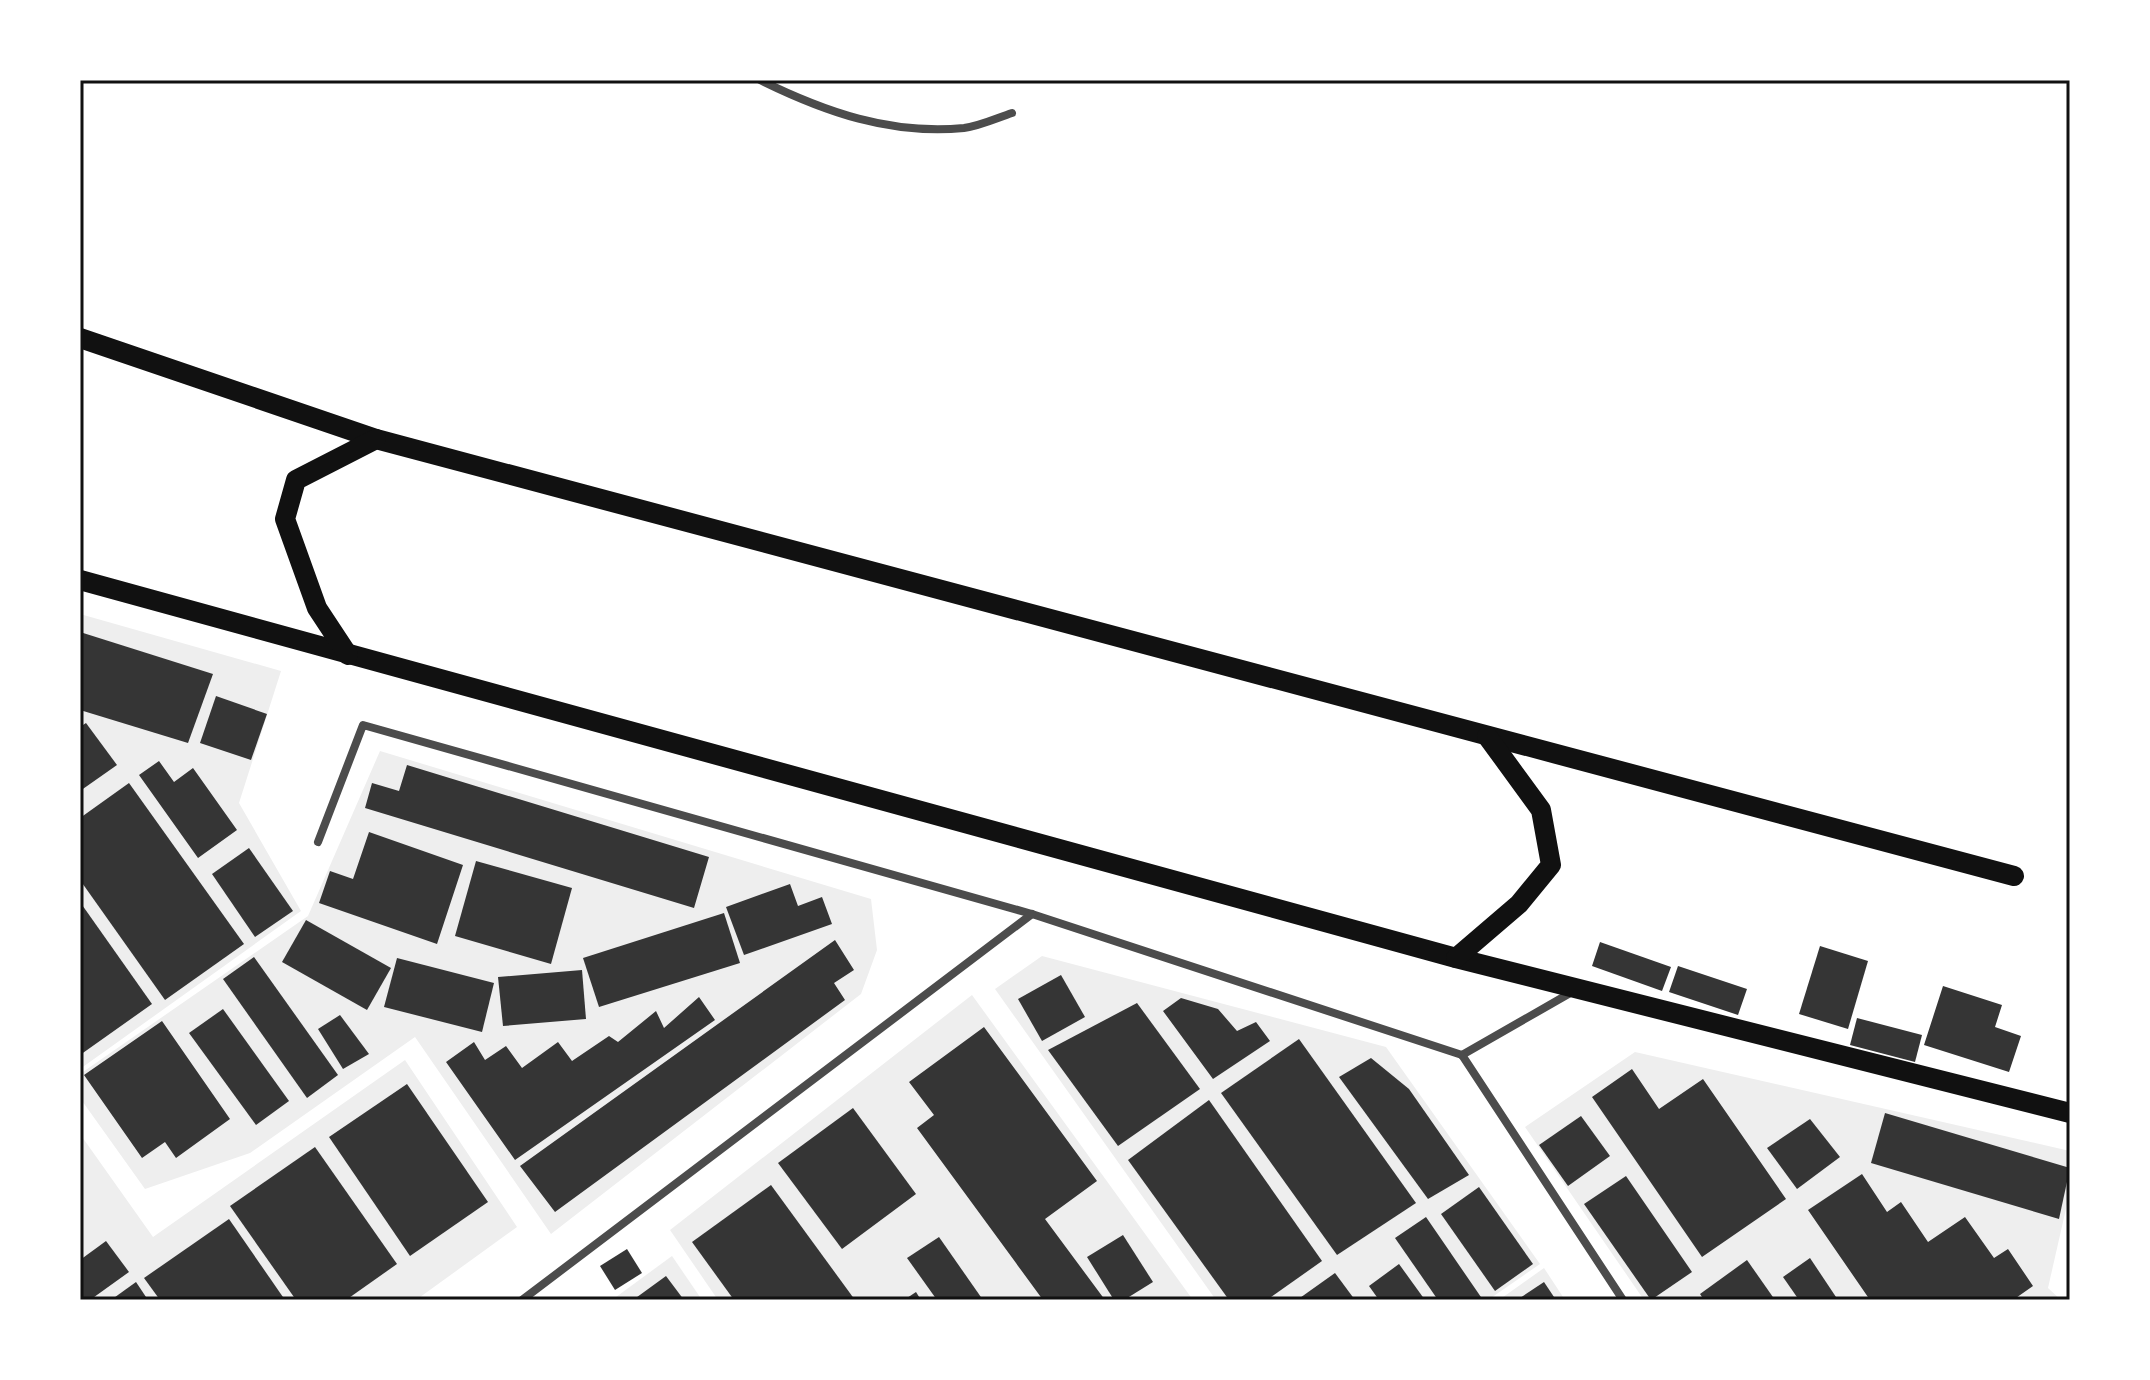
<svg xmlns="http://www.w3.org/2000/svg" width="2150" height="1380" font-family="Commissioner,sans-serif">
<rect width="100%" height="100%" fill="#fff"/>
<!-- green -->
<g fill="#eee">
<polygon points="80,614 281,671 239,803 301,911 80,1069"/>
<polygon points="380,751 871,899 877,950 861,994 551,1234 415,1037 250,1153 145,1189 80,1098 80,1074 308,916"/>
<polygon points="1042,956 1386,1047 1540,1264 1488,1300 1216,1300 995,989"/>
<polygon points="972,995 1193,1300 718,1300 670,1230"/>
<polygon points="1635,1052 2070,1151 2070,1191 2048,1288 2061,1300 1644,1300 1525,1127"/>
<polygon points="405,1060 517,1227 416,1300 80,1300 80,1134 153,1237"/>
<polygon points="672,1256 702,1300 612,1300"/>
<polygon points="1544,1268 1565,1300 1499,1300"/>
</g>
<!-- building -->
<g fill="#353535">
<polygon points="80,632 213,674 188,743 80,710"/>
<polygon points="216,696 267,714 251,760 200,743"/>
<polygon points="86,723 117,765 80,791 80,727"/>
<polygon points="159,761 174,782 193,768 237,830 198,858 139,775"/>
<polygon points="407,765 709,857 694,908 365,808 372,783 399,791"/>
<polygon points="129,783 244,944 165,1000 80,880 80,818"/>
<polygon points="369,832 463,865 437,944 319,903 330,871 353,879"/>
<polygon points="249,848 293,911 255,937 212,874"/>
<polygon points="476,861 572,888 551,964 455,936"/>
<polygon points="790,884 798,906 822,897 832,924 744,955 726,907"/>
<polygon points="80,902 152,1004 80,1055"/>
<polygon points="724,913 740,963 599,1007 583,958"/>
<polygon points="306,920 391,968 367,1010 282,962"/>
<polygon points="835,940 854,970 834,983 845,1000 555,1212 520,1166"/>
<polygon points="1600,942 1671,967 1662,991 1592,966"/>
<polygon points="1820,946 1868,961 1848,1029 1799,1014"/>
<polygon points="254,957 338,1075 307,1098 223,979"/>
<polygon points="397,958 494,983 482,1032 384,1007"/>
<polygon points="1678,966 1747,989 1738,1015 1669,992"/>
<polygon points="582,970 586,1019 503,1026 498,977"/>
<polygon points="1061,975 1085,1017 1042,1041 1018,999"/>
<polygon points="1943,986 2002,1005 1995,1027 2021,1036 2009,1072 1924,1045"/>
<polygon points="699,997 715,1020 515,1160 446,1062 474,1042 485,1060 506,1046 522,1068 558,1042 572,1061 609,1036 618,1042 656,1011 664,1028"/>
<polygon points="1181,998 1218,1009 1237,1031 1256,1022 1270,1041 1213,1079 1163,1011"/>
<polygon points="1137,1003 1200,1089 1118,1146 1048,1050"/>
<polygon points="223,1009 289,1101 256,1125 189,1033"/>
<polygon points="340,1015 369,1054 343,1069 318,1029"/>
<polygon points="1857,1018 1922,1035 1915,1062 1850,1045"/>
<polygon points="162,1021 230,1119 176,1158 165,1142 142,1158 84,1075"/>
<polygon points="984,1027 1097,1181 1045,1219 1105,1300 1043,1300 917,1128 934,1115 909,1082"/>
<polygon points="1299,1039 1416,1203 1337,1255 1221,1093"/>
<polygon points="1371,1058 1409,1089 1469,1175 1428,1199 1339,1077"/>
<polygon points="1632,1069 1659,1109 1703,1079 1786,1199 1702,1257 1592,1097"/>
<polygon points="407,1084 488,1202 410,1256 329,1137"/>
<polygon points="1209,1100 1322,1261 1267,1300 1229,1300 1128,1160"/>
<polygon points="853,1108 916,1194 842,1249 778,1163"/>
<polygon points="1885,1113 2070,1168 2059,1219 1871,1163"/>
<polygon points="1581,1116 1610,1156 1568,1186 1539,1145"/>
<polygon points="1810,1119 1840,1157 1797,1189 1767,1148"/>
<polygon points="315,1147 397,1264 346,1300 296,1300 230,1206"/>
<polygon points="1862,1174 1887,1212 1901,1202 1928,1242 1965,1217 1994,1258 2008,1249 2033,1286 2013,1300 1870,1300 1808,1210"/>
<polygon points="1626,1176 1692,1272 1651,1300 1584,1204"/>
<polygon points="771,1185 855,1300 734,1300 692,1242"/>
<polygon points="1479,1187 1533,1264 1495,1291 1441,1214"/>
<polygon points="1426,1217 1483,1300 1438,1300 1395,1238"/>
<polygon points="229,1219 285,1300 160,1300 144,1278"/>
<polygon points="1123,1235 1153,1282 1124,1300 1114,1300 1087,1257"/>
<polygon points="939,1237 983,1300 937,1300 907,1258"/>
<polygon points="106,1241 129,1272 90,1300 80,1300 80,1260"/>
<polygon points="627,1249 642,1273 615,1290 600,1266"/>
<polygon points="1810,1258 1838,1300 1799,1300 1783,1277"/>
<polygon points="1747,1260 1775,1300 1704,1300 1700,1294"/>
<polygon points="1399,1264 1425,1300 1379,1300 1369,1286"/>
<polygon points="1335,1273 1355,1300 1297,1300"/>
<polygon points="666,1276 684,1300 633,1300"/>
<polygon points="136,1282 148,1300 111,1300"/>
<polygon points="1544,1282 1556,1300 1517,1300"/>
<polygon points="916,1292 921,1300 904,1300"/>
</g>
<g fill="none" stroke-linecap="round" stroke-linejoin="round">
<!-- minor -->
<g stroke="#4c4c4c" stroke-width="8">
<path d="M760 80C825 112 890 135 964 128 980 126 997 118 1012 113"/>
<polyline points="318,842 363,725 1032,914 1462,1055"/>
<polyline points="1462,1055 1623,1300"/>
<polyline points="1462,1055 1572,992"/>
<polyline points="522,1300 1032,914"/>
</g>
<!-- primary -->
<g stroke="#111" stroke-width="20">
<polyline points="80,338 376,439 2014,876"/>
<polyline points="80,580 1456,958 2070,1113"/>
<polyline points="348,655 317,608 285,519 296,480 376,439"/>
<polyline points="1456,958 1519,904 1551,865 1541,810 1487,736"/>
</g>
</g>
<!-- border -->
<rect width="2150" height="1380" fill="none" stroke="#ffffff" stroke-width="164"/>
<rect x="82" y="82" width="1986" height="1216" fill="none" stroke="#111" stroke-width="3"/>
</svg>
